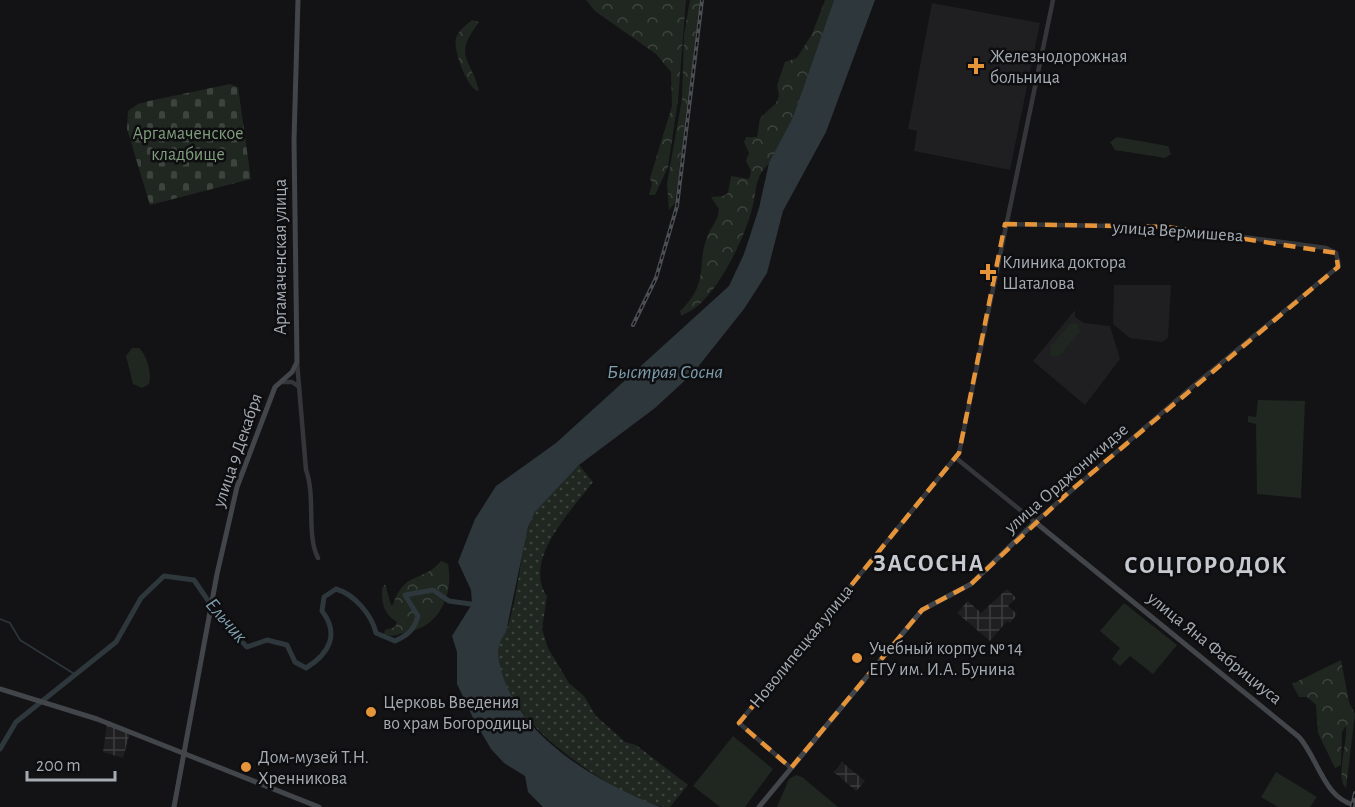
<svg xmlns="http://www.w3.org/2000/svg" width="1355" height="807" font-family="'Alegreya Sans',sans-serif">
<defs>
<pattern id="industrial-grid" width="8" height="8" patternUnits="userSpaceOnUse" patternTransform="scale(1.5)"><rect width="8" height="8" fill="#1f1f21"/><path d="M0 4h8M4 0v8" fill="none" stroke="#3d3d3f"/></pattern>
<pattern id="grass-dots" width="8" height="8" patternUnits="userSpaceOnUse" patternTransform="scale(1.5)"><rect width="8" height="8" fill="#1f2720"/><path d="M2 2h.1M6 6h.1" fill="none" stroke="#3d443e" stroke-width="1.8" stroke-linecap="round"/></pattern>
<pattern id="forest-crowns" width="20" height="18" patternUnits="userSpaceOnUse" patternTransform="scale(1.5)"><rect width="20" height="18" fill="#1f2720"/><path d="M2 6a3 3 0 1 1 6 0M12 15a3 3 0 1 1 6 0" fill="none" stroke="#3d443e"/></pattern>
<pattern id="cemetery-stones" width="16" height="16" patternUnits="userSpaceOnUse" patternTransform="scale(1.5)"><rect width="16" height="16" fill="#1f2720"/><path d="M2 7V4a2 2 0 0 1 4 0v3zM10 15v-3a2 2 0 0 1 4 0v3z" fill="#3d443e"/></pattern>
</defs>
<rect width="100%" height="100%" fill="#131315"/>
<!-- built -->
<g fill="#1f1f21">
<polygon points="932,3 1040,23 1010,170 914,151 917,131 908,129"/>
<polygon points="1114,285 1171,285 1168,338 1162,342 1130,338 1113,324"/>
<polygon points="1075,310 1075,317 1084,323 1110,326 1120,359 1085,405 1033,361"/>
</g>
<!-- industrial -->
<g fill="url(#industrial-grid)">
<polygon points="1007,589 1016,598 1008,606 1017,614 1010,623 1007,621 990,641 957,613 968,601 981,613"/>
<polygon points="107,724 130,732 123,758 103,752"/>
<polygon points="842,762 865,781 856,791 834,772"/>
</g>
<!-- grass -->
<path fill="url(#grass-dots)" d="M579 465 593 482C572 510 522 560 547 596L542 629 548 648 569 683 584 696 596 716 625 742 636 745 688 785 670 807C643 807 610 784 588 770 551 745 492 697 497 646 498 640 504 636 506 631 511 618 514 604 516 591 521 570 522 548 528 528 535 503 562 482 579 465Z"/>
<!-- forest -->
<g fill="url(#forest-crowns)">
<polygon points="586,0 686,0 678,100 668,167 655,195 649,195 652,184 650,178 672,106 671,72 656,54 595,11"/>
<polygon points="690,0 700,0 675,203 669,210 667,183 682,99 684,35"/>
<path d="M825 0H834L793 117 770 163C755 175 757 188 753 205 747 234 713 308 681 315L680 311C711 282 695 265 708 235 712 225 718 221 719 209L711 197 723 196 728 193 731 176 749 179 751 171 746 161 749 153 744 142 746 137H757L760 118 776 103 779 96 777 85 785 62 797 58 812 34Z"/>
<path d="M472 20 479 22C453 57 470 56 479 90L477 91C466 85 453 50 456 38 458 31 467 24 472 20Z"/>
<path d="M441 561 448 564C454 595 439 627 407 632 398 634 394 638 384 634L385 630 395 627 397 622C383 613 382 604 382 589L385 584 391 605H393C404 570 423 583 441 561Z"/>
<path d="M1341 660 1349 702 1355 714 1346 788C1335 778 1348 742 1346 726L1342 732 1341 765 1335 768 1318 733 1316 705 1307 697H1299L1292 684Z"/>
</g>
<!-- cemetery -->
<polygon fill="url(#cemetery-stones)" points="230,84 238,87 251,179 150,205 127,129 128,111 138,104 149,101"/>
<!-- park -->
<g fill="#1f2720">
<polygon points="1117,137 1168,146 1171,154 1165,158 1115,150 1110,142"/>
<polygon points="1076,323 1079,326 1080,332 1059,356 1051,356 1050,347 1070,324"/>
<path d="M132 348H139C147 355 152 374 149 384L142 388 133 384 126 356Z"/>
<polygon points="1258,400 1305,401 1301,498 1257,494 1256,424 1248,422 1248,416 1256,417"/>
<polygon points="1124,603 1177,645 1153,674 1130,656 1120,666 1112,659 1120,648 1100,631"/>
<polygon points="733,736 773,769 745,807 720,807 693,786"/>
<polygon points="1276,772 1317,797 1310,807 1278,807 1261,797"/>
<polygon points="796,775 802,777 838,807 777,807 789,779"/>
</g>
<!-- water -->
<path fill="#2d373c" d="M834 0H875L826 132 783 211 767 273 744 309 693 373 655 408 579 465 535 512 528 527 506 632C496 646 497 654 501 670 520 739 598 782 660 807H543L528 792 525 776 504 763 491 749 474 720 457 684V652L452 636 472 604 471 590 458 562 475 519 496 486 556 443 729 286 744 254 759 208 769 163 793 117Z"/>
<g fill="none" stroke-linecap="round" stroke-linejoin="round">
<!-- stream -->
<polyline stroke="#2d373c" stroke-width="1.5" points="0,619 10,623 20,640 76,675"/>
<!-- river -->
<path stroke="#2d373c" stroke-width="5" d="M0 749 16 722 116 642 141 598 164 576 194 580 222 621 247 647 267 640 287 645 295 662 306 668C329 654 340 634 322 611L324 597 336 589C354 594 372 615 376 633L395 641C408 635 414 630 418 616L405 595 433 590 449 601 478 605"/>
<!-- tertiary -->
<g stroke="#343639" stroke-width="4.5">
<path d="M297 362 306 470C316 497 306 535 318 558"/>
<polyline points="281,382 292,382 298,386"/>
<polyline points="956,458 1035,522 1192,387 1339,266 1336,253 1326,248 1167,227 1005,224"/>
<polyline points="791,768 739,723 959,453 1053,0"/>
</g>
<!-- secondary -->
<g stroke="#424549" stroke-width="5">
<polyline points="0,689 97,719 319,807"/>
<polyline points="174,807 217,574 237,487 275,387 292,372 297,362 294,140 298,0"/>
<path d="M759 807 922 610 971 584 1035 522 1299 737C1318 758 1324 799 1355 805"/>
</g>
<!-- rail casing -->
<g stroke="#4b4e52" stroke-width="4">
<g id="rail">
<polyline points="633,325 656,278 677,206 702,0"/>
<polyline points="1352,807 1355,793"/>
</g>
</g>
<!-- rail -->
<use href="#rail" stroke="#0e0e10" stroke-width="1.5" stroke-dasharray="4.5" stroke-linecap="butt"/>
</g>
<!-- marked area -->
<path fill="none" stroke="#e69439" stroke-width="4.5" stroke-dasharray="12 8" stroke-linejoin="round" d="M1005 224 1167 227 1336 253 1338 267 1069 492 971 584 922 610 791 768 739 723 959 453Z"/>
<!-- markers -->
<g fill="#e69439" stroke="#0e0e10" stroke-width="2">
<path d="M973 57h6v6h6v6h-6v6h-6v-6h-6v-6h6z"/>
<path d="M985 263h6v6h6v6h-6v6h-6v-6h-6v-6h6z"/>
<circle cx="857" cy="658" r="6"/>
<circle cx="371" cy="712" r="6"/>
<circle cx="246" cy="767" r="6"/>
</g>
<g text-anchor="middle" stroke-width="5" stroke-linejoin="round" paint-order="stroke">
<!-- poi labels -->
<g font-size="18" fill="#a5acb4" stroke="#0e0e10" text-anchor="start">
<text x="990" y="62">Железнодорожная<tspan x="990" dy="21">больница</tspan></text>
<text x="1002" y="268">Клиника доктора<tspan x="1002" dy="21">Шаталова</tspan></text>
<text x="869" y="654">Учебный корпус № 14<tspan x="869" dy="21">ЕГУ им. И.А. Бунина</tspan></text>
<text x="383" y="708">Церковь Введения<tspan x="383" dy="21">во храм Богородицы</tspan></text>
<text x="258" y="763">Дом-музей Т.Н.<tspan x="258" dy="21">Хренникова</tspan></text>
</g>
<!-- park labels -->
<g font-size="18" fill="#809e7d" stroke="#0e0e10">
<text x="188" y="139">Аргамаченское<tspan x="188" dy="21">кладбище</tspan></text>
</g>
<!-- street labels -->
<g font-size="18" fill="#a5acb4" stroke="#0e0e10">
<text transform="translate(1178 231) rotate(4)" y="6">улица Вермишева</text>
<text transform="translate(280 257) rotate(-90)" y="6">Аргамаченская улица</text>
<text transform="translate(237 450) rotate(-71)" y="6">улица 9 Декабря</text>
<text transform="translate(1066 478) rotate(-41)" y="6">улица Орджоникидзе</text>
<text transform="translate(801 646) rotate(-51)" y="6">Новолипецкая улица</text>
<text transform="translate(1215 648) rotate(39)" y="6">улица Яна Фабрициуса</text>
</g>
<!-- water labels -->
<g font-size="20" font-style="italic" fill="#7e9eae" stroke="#0e0e10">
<text x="665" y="378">Быстрая Сосна</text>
<text transform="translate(227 620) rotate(49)" y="7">Ельчик</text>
</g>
<!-- district labels -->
<g font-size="24" font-weight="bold" letter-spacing="1.5" fill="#c6cad0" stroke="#0e0e10">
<text x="929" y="571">ЗАСОСНА</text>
<text x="1206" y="573">СОЦГОРОДОК</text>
</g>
</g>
<!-- scale -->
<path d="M27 771v9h88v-9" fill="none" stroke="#a5acb4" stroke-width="3"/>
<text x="36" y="771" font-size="18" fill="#a5acb4" stroke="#0e0e10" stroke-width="4.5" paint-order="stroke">200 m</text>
</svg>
